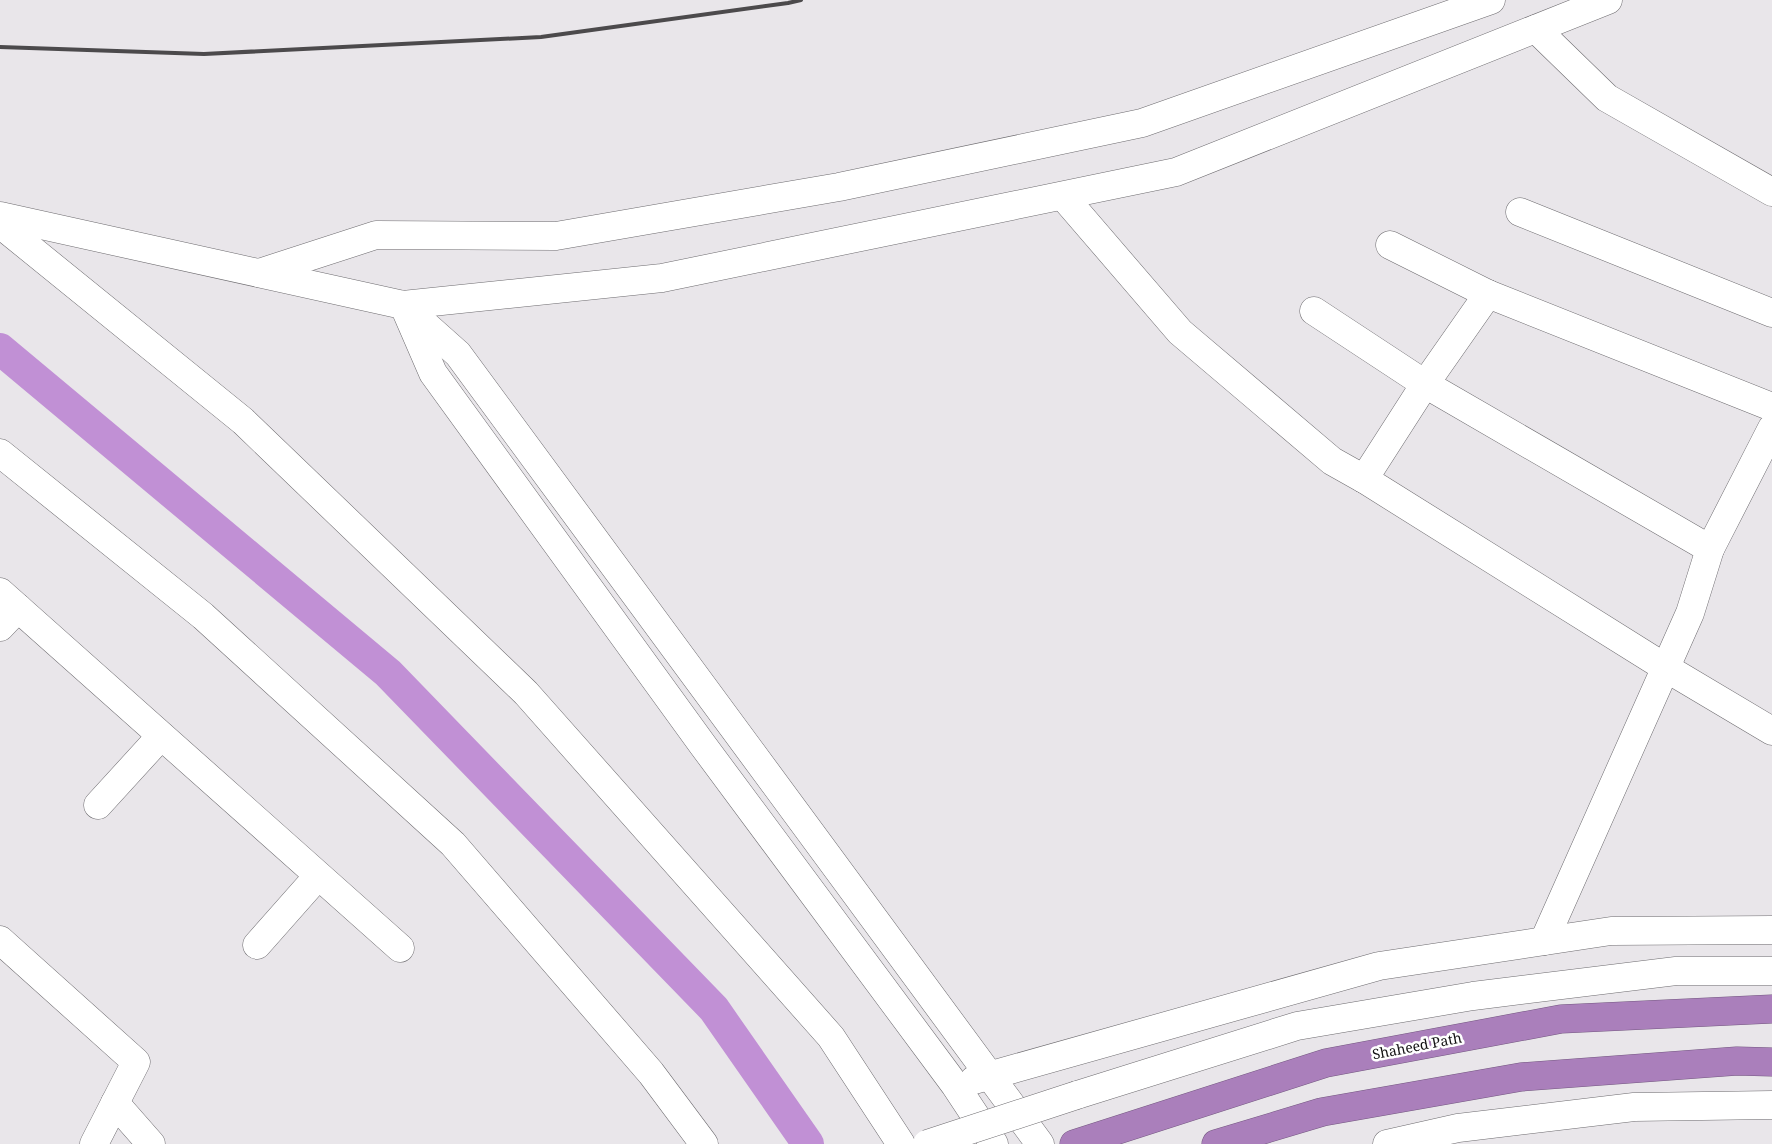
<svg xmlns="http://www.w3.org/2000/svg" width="1772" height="1144" font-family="'Noto Serif',serif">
<rect width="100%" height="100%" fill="#e9e6ea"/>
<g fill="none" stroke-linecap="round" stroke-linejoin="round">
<!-- canal -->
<polyline stroke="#c190d5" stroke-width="32" points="0,349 388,673 714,1009 808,1144"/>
<!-- street casing -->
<g stroke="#6d6b6f" stroke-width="29">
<g id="street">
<polyline points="1536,29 1607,98 1772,192"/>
<polyline points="1063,196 1180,332 1332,461 1364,479 1666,668 1772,731"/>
<polyline points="1520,212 1772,313"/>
<polyline points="1390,245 1488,294"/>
<polyline points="1314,311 1425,384 1710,549"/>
<polyline points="0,453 203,616 453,844 651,1073 704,1144"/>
<polyline points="1364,479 1425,384 1488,294 1772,407"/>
<polyline points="0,592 400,948"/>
<polyline points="0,627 18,608"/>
<polyline points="98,805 161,736"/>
<polyline points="0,940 136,1062 94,1144"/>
<polyline points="1544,941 1690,613 1710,549 1772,428"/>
<polyline points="257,945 318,876"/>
<polyline points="115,1103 151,1144"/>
</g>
</g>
<!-- secondary casing -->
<g stroke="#6d6b6f" stroke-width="29">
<g id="secondary">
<polyline points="0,216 403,305 662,278 1176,172 1608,0"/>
<polyline points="0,224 243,421 526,693 831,1037 901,1144"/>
<polyline points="259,273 376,235 556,236 839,187 1142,123 1491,0"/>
<polyline points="403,305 458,354 1040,1144"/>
<polyline points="407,313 433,373 702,744 955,1085 994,1144"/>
<polyline points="974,1080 1379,966 1611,931 1772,930"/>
<polyline points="1077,1095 1297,1026 1473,996 1676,971 1772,971"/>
<polyline points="1387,1144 1458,1128 1634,1107 1772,1105"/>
</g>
</g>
<!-- highway casing -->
<g stroke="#745880" stroke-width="29">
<g id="highway">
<polyline points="1074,1144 1326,1063 1561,1019 1772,1009"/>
<polyline points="1216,1144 1322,1112 1521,1077 1737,1061 1772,1062"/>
</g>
</g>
<!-- street -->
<use href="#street" stroke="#fff" stroke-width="28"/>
<!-- secondary -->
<use href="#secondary" stroke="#fff" stroke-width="28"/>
<!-- highway -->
<use href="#highway" stroke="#aa7fbb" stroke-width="28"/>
<!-- rail -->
<polyline stroke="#4c4a4c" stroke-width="4" points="0,47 204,54 541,37 788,3 801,0"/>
<!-- secondary-bridge casing -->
<g stroke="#6d6b6f" stroke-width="29" stroke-linecap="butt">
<polyline id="secondary-bridge" points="927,1144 1077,1095"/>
</g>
<!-- secondary-bridge -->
<use href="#secondary-bridge" stroke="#fff" stroke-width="28"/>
</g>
<g text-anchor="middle" stroke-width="5" stroke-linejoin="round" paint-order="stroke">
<!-- street labels -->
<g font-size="14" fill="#111011" stroke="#fff">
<text transform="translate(1417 1046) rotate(-11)" y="5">Shaheed Path</text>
</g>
</g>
</svg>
